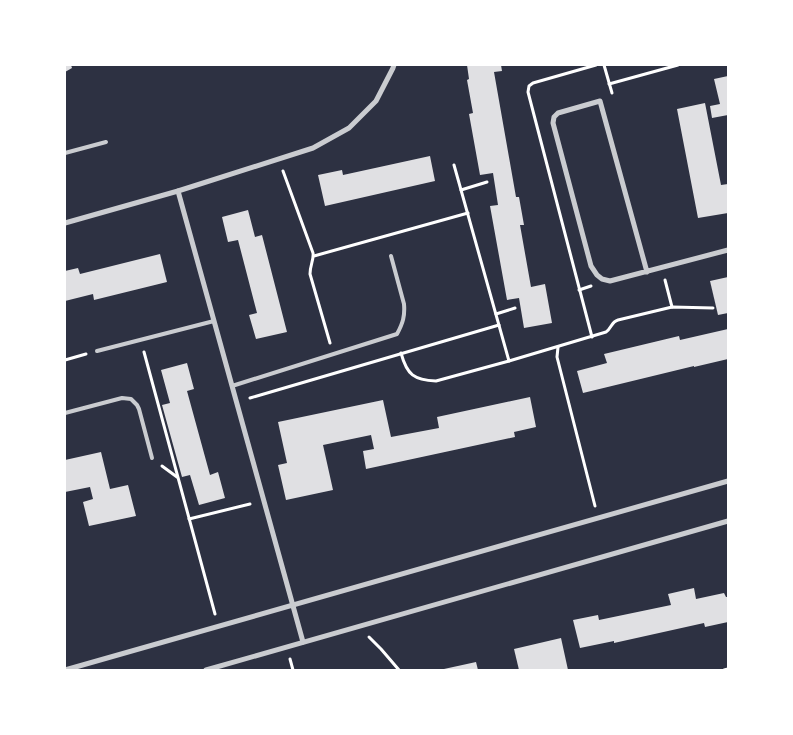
<svg xmlns="http://www.w3.org/2000/svg" width="793" height="735" font-family="'Roboto Condensed',sans-serif">
<rect width="100%" height="100%" fill="#2d3142"/>
<!-- building -->
<g fill="#e0e0e3">
<polygon points="65,65 71,65 72,68 65,72"/>
<polygon points="467,65 501,65 502,71 494,72 516,197 519,197 524,225 520,225 531,287 545,284 552,323 524,328 519,298 507,300 490,206 498,205 493,173 480,175 469,114 473,113 467,80 469,79"/>
<polygon points="728,76 728,115 712,118 710,106 720,104 714,79"/>
<polygon points="705,103 721,185 728,184 728,213 698,218 677,109"/>
<polygon points="430,156 435,181 325,206 318,175 342,170 343,175"/>
<polygon points="248,210 255,237 262,235 287,332 256,339 249,315 257,313 238,240 228,242 222,217"/>
<polygon points="160,254 167,282 94,300 93,294 65,301 65,271 78,268 80,274"/>
<polygon points="728,277 728,313 718,315 710,281"/>
<polygon points="728,329 728,359 694,367 694,366 583,393 577,371 607,363 604,354 679,336 680,340"/>
<polygon points="187,363 194,389 187,391 210,475 218,472 225,498 199,505 190,475 182,477 162,405 170,403 161,370"/>
<polygon points="530,397 536,427 514,432 515,437 366,469 363,451 374,449 371,435 323,445 333,490 286,500 278,465 287,463 278,422 383,400 391,437 439,428 437,417"/>
<polygon points="101,452 110,489 128,485 136,516 89,526 83,502 93,499 90,487 65,492 65,460"/>
<polygon points="694,588 696,599 724,593 726,597 728,597 728,622 705,627 704,623 614,643 614,641 580,648 573,620 598,615 599,620 671,605 668,594"/>
<polygon points="561,638 568,670 519,670 514,649"/>
<polygon points="476,662 478,670 444,670 444,669"/>
</g>
<g fill="none" stroke-linecap="round" stroke-linejoin="round">
<!-- path -->
<g stroke="#fff" stroke-width="3">
<polyline points="604,65 612,93"/>
<polyline points="609,84 678,65"/>
<polyline points="454,165 509,361"/>
<path d="M283 171 313 253C314 260 310 265 310 274L330 343"/>
<polyline points="461,190 487,182"/>
<polyline points="314,256 468,213"/>
<polyline points="665,280 672,307"/>
<polyline points="579,290 591,286"/>
<polyline points="496,314 515,308"/>
<polyline points="592,337 528,92 529,86 533,83 596,65"/>
<polyline points="558,347 557,357 595,506"/>
<polyline points="144,352 215,614"/>
<path d="M401 353C407 375 414 380 436 381L509 361 606 332C612 328 611 322 618 320L672 307 713 308"/>
<polyline points="65,360 86,354"/>
<polyline points="250,398 499,325"/>
<polyline points="162,466 177,477"/>
<polyline points="189,519 250,504"/>
<polyline points="369,637 381,649 399,670"/>
<polyline points="290,659 293,670"/>
<polyline points="724,670 728,669"/>
</g>
<!-- service -->
<g stroke="#caccd0" stroke-width="4">
<polyline points="65,153 106,142"/>
<polyline points="97,351 214,321"/>
<path d="M232 386 397 334C403 323 405 316 404 304L391 256"/>
<polyline points="65,413 122,398 131,399 137,405 139,409 152,458"/>
</g>
<!-- minor -->
<g stroke="#caccd0" stroke-width="5">
<polyline points="178,191 303,642"/>
<polyline points="65,223 178,191 313,148 349,128 376,101 393,68 394,65"/>
<polyline points="647,272 600,101 558,113 554,117 553,123 591,266 597,275 602,279 610,281 728,250"/>
<polyline points="65,670 728,481"/>
<polyline points="206,670 728,521"/>
</g>
</g>
<!-- border -->
<rect width="793" height="735" fill="none" stroke="#ffffff" stroke-width="132"/>
</svg>
